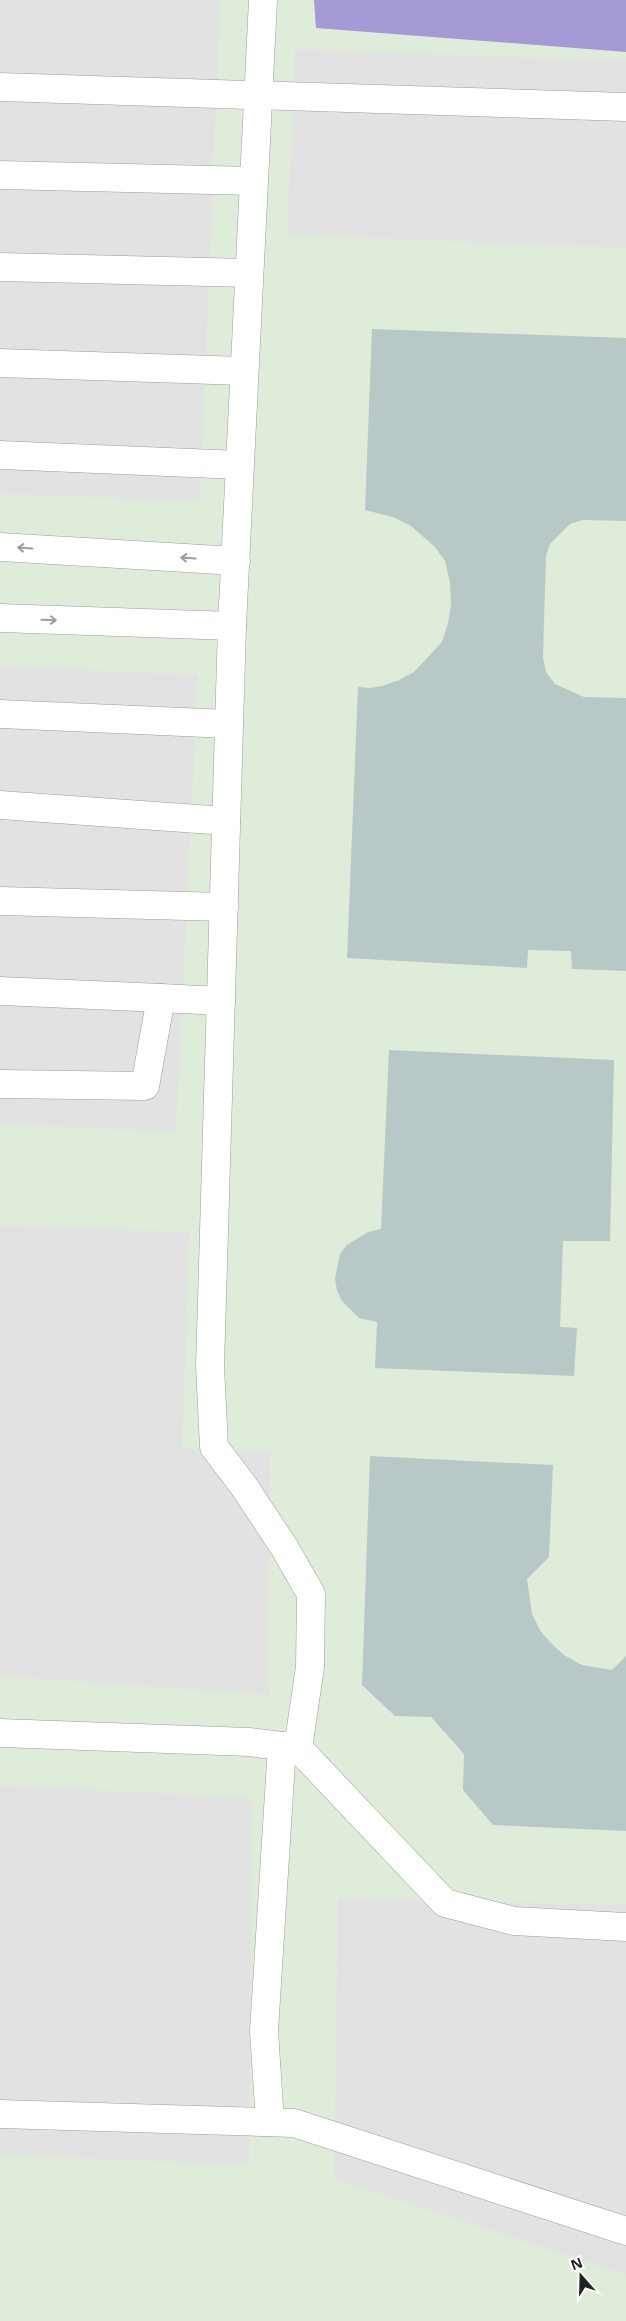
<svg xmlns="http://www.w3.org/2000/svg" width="626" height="2321" font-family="'Open Sans',sans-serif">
<rect width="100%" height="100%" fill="#e8f1f3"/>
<!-- industrial -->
<rect fill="#e0ecda" x="0" y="0" width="626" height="2321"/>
<!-- forest -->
<polygon fill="#a599d6" points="314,0 626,0 626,52 316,28"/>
<!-- parking -->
<g fill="#e2e2e2">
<polygon points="0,0 220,0 200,501 0,494"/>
<polygon points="295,49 626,61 626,248 287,235"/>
<polygon points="0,666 198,675 176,1132 0,1124"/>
<polygon points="0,1225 190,1232 182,1448 270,1452 269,1695 0,1676"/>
<polygon points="0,1785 252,1798 249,2165 0,2155"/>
<polygon points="338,1898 626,1905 626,2275 334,2179"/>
</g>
<!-- building -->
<g fill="#b7c8c7">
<polygon points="372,329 626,338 626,521 583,520 570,524 550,544 546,556 543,657 546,672 555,684 584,697 626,698 626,971 572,969 571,951 528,950 527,968 347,958 358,687 370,688 382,686 399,680 414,672 442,642 448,623 451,605 450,582 445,561 435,547 411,526 393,517 365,510"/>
<polygon points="389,1050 614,1060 610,1241 563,1241 560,1327 577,1328 574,1376 375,1368 377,1322 359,1318 342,1301 337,1291 335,1278 340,1254 347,1245 368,1232 381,1229"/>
<polygon points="370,1456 553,1465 549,1557 527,1579 532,1614 541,1632 552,1644 564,1655 582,1665 612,1670 626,1656 626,1831 493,1825 463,1790 464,1754 431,1717 395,1716 362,1685"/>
</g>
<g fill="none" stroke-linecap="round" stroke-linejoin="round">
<!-- minor casing -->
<g stroke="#9c9c9c" stroke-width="29">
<g id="minor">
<polyline points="263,0 232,626 210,1366 214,1447 243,1485 284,1547 311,1594 310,1667 298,1748"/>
<polyline points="0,87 626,107"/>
<polyline points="0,175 253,181"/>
<polyline points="0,267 249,273"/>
<polyline points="0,363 244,371"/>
<polyline points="0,455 239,465"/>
<polyline points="0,547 236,561"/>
<polyline points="0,618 232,626"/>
<polyline points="0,714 229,724"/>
<polyline points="0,805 226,821"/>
<polyline points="0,901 224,907"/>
<polyline points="0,991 161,998"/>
<polyline points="0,1084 145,1086 161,998 221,1001"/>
<polyline points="0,1733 249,1742 298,1748 445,1903 514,1921 626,1927"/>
<polyline points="0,2114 294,2123 626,2231"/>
<polyline points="270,2122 264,2031 282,1746"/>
</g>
</g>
<!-- minor -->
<use href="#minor" stroke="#fff" stroke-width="28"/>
</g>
<!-- one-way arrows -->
<defs><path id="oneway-shaft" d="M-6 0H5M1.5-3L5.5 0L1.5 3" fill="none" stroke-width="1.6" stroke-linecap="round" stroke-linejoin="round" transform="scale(1.25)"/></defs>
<g stroke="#9c9c9c">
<use href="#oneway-shaft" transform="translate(25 548) rotate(-176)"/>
<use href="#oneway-shaft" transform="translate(188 558) rotate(-176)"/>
<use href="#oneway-shaft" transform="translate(49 620) rotate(2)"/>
</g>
<!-- north arrow -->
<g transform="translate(581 2276) rotate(340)" stroke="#ffffff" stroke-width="4" paint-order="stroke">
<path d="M0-4L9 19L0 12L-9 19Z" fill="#222222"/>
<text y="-8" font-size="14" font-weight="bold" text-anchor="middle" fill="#222222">N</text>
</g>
</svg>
